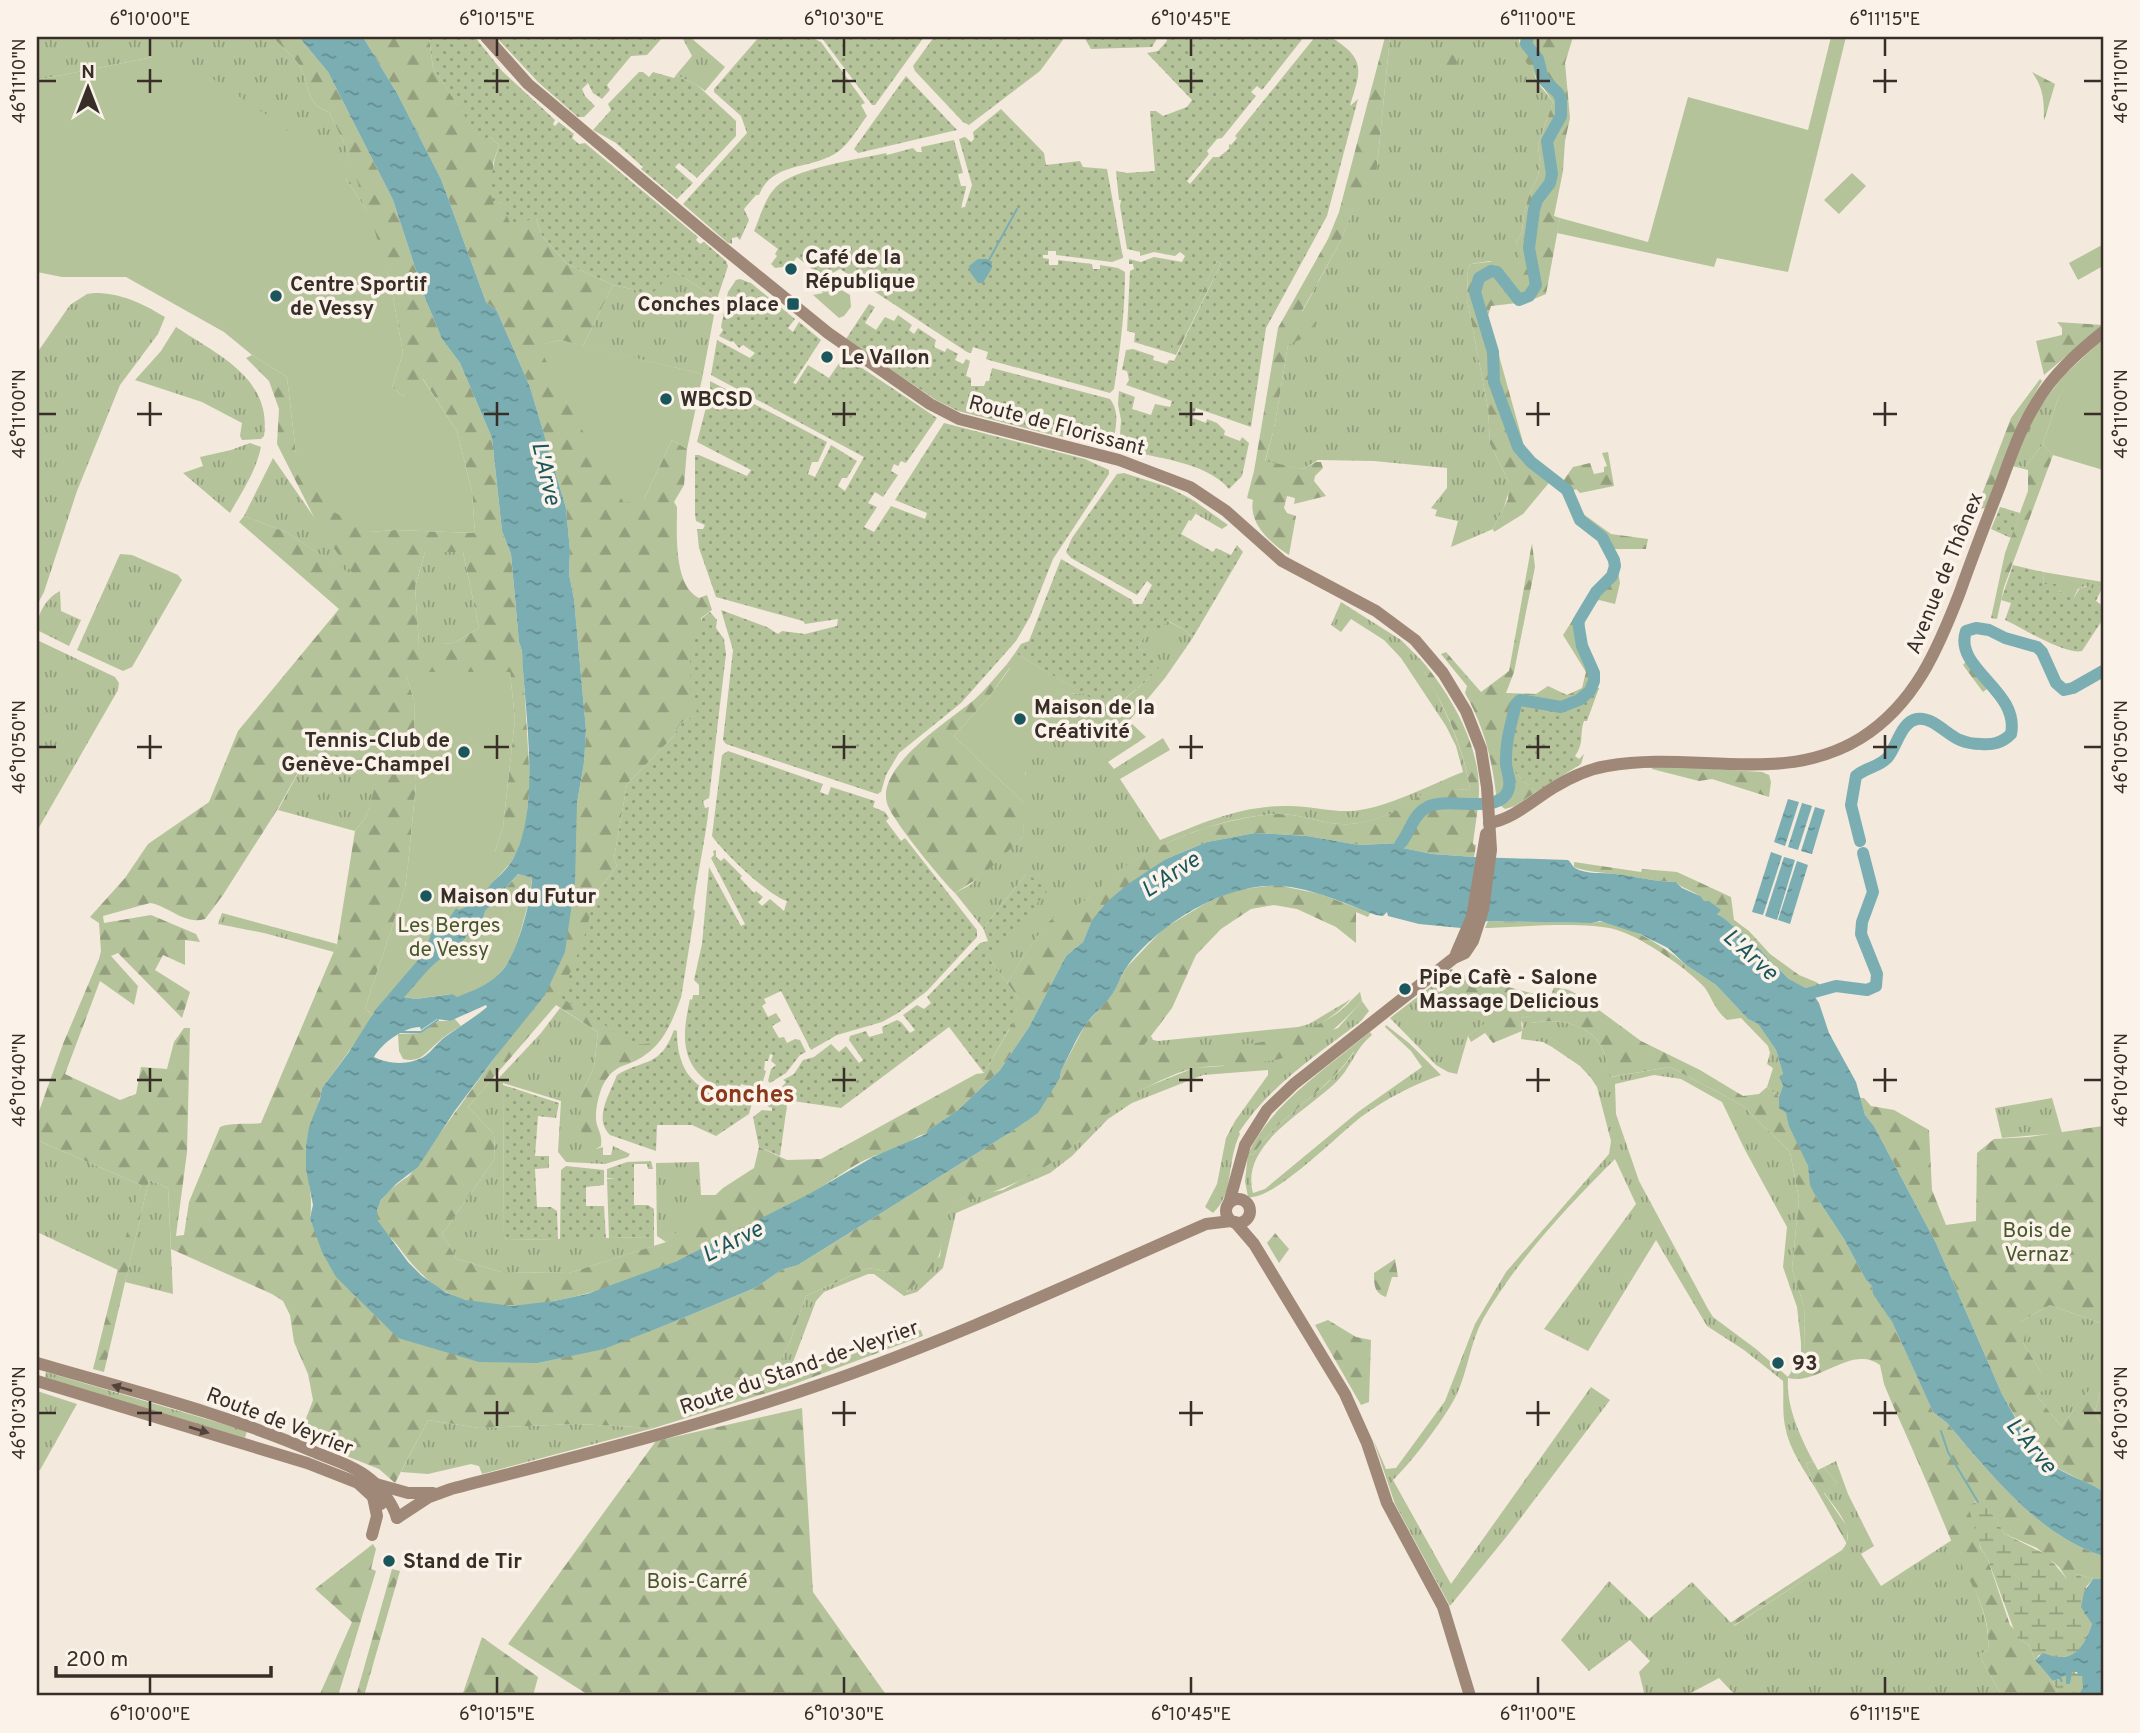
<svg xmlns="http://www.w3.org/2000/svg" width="2140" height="1733" font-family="Overpass,sans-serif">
<defs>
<pattern id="grass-tufts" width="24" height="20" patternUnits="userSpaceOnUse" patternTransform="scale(1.75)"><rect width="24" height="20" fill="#b5c39b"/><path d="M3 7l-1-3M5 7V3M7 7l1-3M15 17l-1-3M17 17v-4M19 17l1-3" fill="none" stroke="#949f7e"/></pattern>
<pattern id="forest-firs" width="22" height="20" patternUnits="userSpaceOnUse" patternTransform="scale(1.75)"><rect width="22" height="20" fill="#b5c39b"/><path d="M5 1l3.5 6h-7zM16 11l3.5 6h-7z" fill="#949f7e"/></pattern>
<pattern id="wetland-marsh" width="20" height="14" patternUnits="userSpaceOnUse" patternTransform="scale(1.75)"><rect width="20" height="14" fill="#b5c39b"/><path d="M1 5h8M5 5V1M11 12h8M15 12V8" fill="none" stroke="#949f7e"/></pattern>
<pattern id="garden-dots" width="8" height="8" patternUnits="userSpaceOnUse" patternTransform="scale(1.75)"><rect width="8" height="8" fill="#b5c39b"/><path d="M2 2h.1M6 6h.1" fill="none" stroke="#949f7e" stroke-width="1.8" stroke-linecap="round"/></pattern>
<pattern id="water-ripples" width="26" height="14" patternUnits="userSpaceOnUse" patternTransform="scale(1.75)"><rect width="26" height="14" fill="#7aaeb2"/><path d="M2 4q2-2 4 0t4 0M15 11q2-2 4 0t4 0" fill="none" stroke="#658e91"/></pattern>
</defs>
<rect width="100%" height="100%" fill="#f3e9dc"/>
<!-- grass -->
<g fill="url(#grass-tufts)" fill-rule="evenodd">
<path d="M37 37H272C280 45 290 53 297 62 311 80 303 104 329 112L346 147 370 215 346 179 153 57 37 80Z"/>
<polygon points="682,37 690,37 725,67 705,91 697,85 676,75 692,56"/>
<polygon points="1390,37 1520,37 1519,41 1538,83 1553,102 1538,145 1540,163 1538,176 1529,195 1524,213 1522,232 1516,243 1531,279 1490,261 1471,264 1468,269 1467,299 1488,408 1490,444 1509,482 1509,491 1504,507 1493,529 1451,547 1458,521 1435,516 1437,510 1431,508 1447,488 1447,468 1374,461 1318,460 1303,469 1265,462 1274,429 1288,345 1302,312 1340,242 1354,207 1377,167"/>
<polygon points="674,271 717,299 703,374 583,346 613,285 636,290 639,294"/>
<path d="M94 293C122 293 141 303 165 317L158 334 120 385 77 491 44 592 37 605V353L70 305 87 294Z"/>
<path d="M176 327C218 355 272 378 264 436L261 439 242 440 240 436 242 423 202 402 135 380 161 351Z"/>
<path d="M2066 385 2059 396 2043 444 2025 467 2013 466C2025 437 2035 398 2066 385Z"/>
<path d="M250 443 261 447C256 471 242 492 230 513L183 473 203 466 200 457 231 450Z"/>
<polygon points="273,458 357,579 286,532 244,516"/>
<polygon points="1193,500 1228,525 1222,529 1196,514 1197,510 1190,505"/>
<polygon points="425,552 463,552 479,628 454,643 419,646 415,587"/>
<polygon points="120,554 132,555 178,575 182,580 132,667 123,671 77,650"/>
<polygon points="2043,572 2103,582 2103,586 2100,586 2097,592 2085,586 2078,589 2073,599 2070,599 2052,585 2044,584"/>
<path d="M60 591 61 611 81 620 69 646 37 630C37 614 46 598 60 591Z"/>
<path d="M1341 602 1401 640 1422 661C1421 670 1428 677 1432 685 1449 718 1464 752 1470 789 1455 791 1445 786 1429 792 1417 796 1408 805 1397 811 1384 817 1365 823 1350 824 1326 826 1301 813 1276 814 1224 817 1165 839 1122 869 1108 878 1099 891 1086 900 1072 910 1057 913 1046 926 1031 943 1020 964 1007 983L991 961 1027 873 983 928 955 893 970 885 1023 837C1024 817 1022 796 1025 776 1029 748 1051 714 1070 694L1083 693 1112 710 1145 682 1161 664 1138 648 1149 627 1166 620 1186 631 1192 639 1165 678 1129 721 1146 737 1108 762 1114 769 1163 738 1170 750 1120 779 1160 840C1202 823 1242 805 1288 806 1309 806 1331 812 1352 811 1388 808 1429 785 1463 772L1456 746 1446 726 1401 658 1384 640 1351 619 1341 632 1331 625Z"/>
<polygon points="37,640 115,677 119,683 118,690 37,831"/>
<polygon points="310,751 338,762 383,762 366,817 355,831 278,810"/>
<polygon points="222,913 337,944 334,952 264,933 218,924"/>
<path d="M1686 965 1716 985 1748 1019 1758 1024 1776 1050 1783 1074V1085L1779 1097 1767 1087 1773 1068 1767 1064 1770 1053 1768 1046 1741 1018 1727 1020C1715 1010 1713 1000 1705 988 1699 981 1691 975 1684 969Z"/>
<polygon points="1433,985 1435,987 1443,986 1459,1004 1486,1023 1468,1036 1457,1074 1448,1072 1436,1065 1390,1018"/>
<path d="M1351 999C1298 1057 1212 1046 1141 1049L1151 1036 1153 1040 1158 1041 1298 1027 1309 1024Z"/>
<path d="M1362 1001 1369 1011 1361 1021C1317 1055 1270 1085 1239 1132L1240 1134C1226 1162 1235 1193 1213 1213L1205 1207 1217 1184 1226 1138 1235 1121 1268 1075V1070L1203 1075 1132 1103 1108 1119 1072 1156 1050 1173 956 1213 943 1268 917 1292 904 1296 874 1274H868L824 1292 816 1301 787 1378 771 1380 790 1342 806 1296 868 1268 887 1271 907 1292 940 1256 945 1217 948 1212 957 1205 956 1201 966 1197 1003 1190 1046 1166 1077 1142 1121 1100 1149 1086 1194 1068 1222 1066 1338 1028Z"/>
<polygon points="560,1008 598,1032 594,1067 581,1096 596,1149 603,1147 603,1155 611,1155 613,1146 630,1154 628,1157 605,1164 566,1162 558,1152 561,1101 503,1083 504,1237 507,1240 654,1237 654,1246 569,1273 501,1272 457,1259 442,1234 495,1159 494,1134 468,1107 493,1078 497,1080 541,1033"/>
<path d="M1529 1016 1532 1023C1557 1018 1591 1023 1603 1050 1607 1059 1608 1068 1611 1077L1670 1067 1742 1105 1790 1152 1799 1199 1792 1269 1804 1306 1805 1352 1802 1369 1794 1379 1788 1378C1786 1406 1800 1436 1813 1461L1806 1464 1817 1491C1804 1470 1789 1449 1785 1426 1782 1411 1784 1395 1783 1381L1744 1350 1707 1326 1656 1240 1588 1351 1544 1329 1636 1204 1615 1159C1567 1207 1517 1260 1483 1319 1470 1343 1468 1370 1457 1394 1446 1417 1411 1463 1393 1480L1451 1584 1591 1387 1610 1400 1507 1536 1450 1606 1395 1504 1373 1439 1386 1469 1396 1468 1445 1401 1475 1324 1506 1272 1609 1154 1611 1141 1597 1087 1591 1078 1580 1066 1552 1047 1543 1042 1521 1039 1523 1024 1520 1018ZM1654 1075 1681 1079 1722 1102 1744 1148 1787 1227 1783 1267 1797 1307 1801 1343V1356L1788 1377 1756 1349 1713 1317 1708 1309 1639 1181 1616 1114 1615 1084Z"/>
<path d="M1386 1025 1409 1043 1441 1075C1414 1084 1384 1100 1361 1117 1340 1133 1272 1202 1248 1197L1245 1181 1248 1154 1253 1155C1279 1114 1328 1093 1354 1052L1350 1048 1370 1032 1372 1035C1356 1048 1353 1063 1340 1078 1312 1109 1239 1142 1253 1193L1265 1189 1358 1112 1422 1067 1411 1051 1385 1027Z"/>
<polygon points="2052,1098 2062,1133 2002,1138 1995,1108"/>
<polygon points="37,1140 141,1185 118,1270 37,1232"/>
<polygon points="699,1162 701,1195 723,1195 666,1242 657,1236 656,1163"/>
<polygon points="149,1180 168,1188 173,1294 125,1282"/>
<polygon points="2050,1305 2103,1324 2103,1429 2095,1411 2100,1394 2093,1386 2061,1426 2037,1396 2041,1391 2041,1372 2023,1343 2020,1322"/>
<polygon points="46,1372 247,1431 245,1438 45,1378"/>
<polygon points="37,1391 77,1404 40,1470 37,1469"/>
<polygon points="428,1420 479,1428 577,1424 654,1428 482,1474 479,1466 471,1464 428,1474 401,1472"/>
<path d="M1836 1461 1848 1494 1874 1546 1861 1554 1881 1586 1952 1540C1966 1577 1991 1609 1988 1650L1979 1655 2002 1696H1736L1719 1678 1685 1696H1645L1639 1672 1650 1661 1630 1640 1589 1671 1561 1640 1609 1581 1649 1619 1692 1582 1734 1626 1843 1554 1842 1550C1859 1531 1835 1509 1824 1492L1837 1483 1824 1467Z"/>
</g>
<!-- forest -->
<g fill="url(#forest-firs)" fill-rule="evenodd">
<path d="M272 37H299L328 72 393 200 425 298 442 339 460 363 492 438 502 531 511 554 519 642 522 651 530 782 526 826 517 852H495L503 827 515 719 510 672 406 675 414 700 416 784 408 864 405 888 365 1008 372 1015 369 1024 322 1088C319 1109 308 1126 306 1147 305 1171 314 1195 310 1218L538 1363 547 1361 604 1348 676 1321 757 1287 781 1270 798 1265 1011 1132 1037 1113 1060 1078 1061 1071 1085 1025 1111 996 1126 968 1163 929 1206 903 1235 890 1277 885 1320 894 1370 913 1368 917 1356 912V943L1336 927 1297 909 1274 905 1251 909 1221 929 1196 955 1172 1008 1142 1048C1208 1046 1278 1053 1336 1014 1345 1008 1352 999 1360 992L1362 1001C1340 1025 1318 1047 1286 1057 1258 1066 1226 1064 1197 1068 1181 1070 1162 1080 1147 1087 1110 1105 1092 1132 1060 1156 1034 1177 1001 1190 970 1200L966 1197 957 1201 958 1205 948 1212 946 1217C939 1263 942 1262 906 1292L887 1271 868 1268 806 1296 790 1342 772 1379C801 1379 831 1358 858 1347 878 1339 900 1334 921 1330L923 1336 789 1386 654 1428 577 1424 479 1428 428 1420 395 1483 379 1469 299 1437 313 1400 308 1374 294 1342 290 1315 283 1301 272 1294 171 1249 168 1188 149 1180 104 1372 93 1369 129 1224 141 1185 37 1140V1117L63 1044 99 959 101 951 99 923 90 917 125 878 148 844 209 802 238 731 339 609 239 522 244 516 286 532 355 577 320 529 277 444 279 409 269 381 246 358 252 355 287 377 296 453 370 532 395 530 475 533 472 492 457 431 423 379 403 396 392 387 403 353 391 285 346 147 329 112C303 104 311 80 297 62 290 53 280 45 272 37ZM425 552H463L479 628 454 643 419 645 415 587ZM310 751 338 762H382L366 817 355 831 337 944 261 1123C248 1125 232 1122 220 1127L189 1202 184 1235 176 1236 187 1152 190 1028H184L174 1042 167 1069 141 1067 136 1094 120 1100 65 1074 100 981 134 1005 138 986 111 956 118 953 182 1018 190 992 155 970 163 955 185 965V940L200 942 196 934 151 915 104 923 103 916 150 903C169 906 184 925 205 919L223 895 277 810Z"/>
<path d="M363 37H429L433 68 481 139 490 137 499 145 493 163 495 205 501 202 536 218 542 236 567 264 613 285 583 346 560 340 544 344 644 499 672 440 687 449 684 485 674 502 677 507C677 532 673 585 699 598L707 595 712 610 701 618V713L681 723 673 737 627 784 614 858 617 866 596 893 680 1000C672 1022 664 1042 645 1055 626 1069 615 1061 602 1087 598 1097 594 1115 597 1125 600 1134 602 1136 601 1146L596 1149 586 1142 580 1128 581 1096 594 1067 598 1032 556 1005 468 1107 494 1134 495 1159 442 1234 457 1259 501 1272 569 1273 666 1242 723 1188 754 1168 759 1147 787 1160 821 1159 976 1074 984 1073 1009 1030 1018 998 1007 983C1020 964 1037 932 1053 918 1059 912 1076 907 1086 900 1097 892 1106 880 1117 872 1161 840 1222 818 1276 814 1301 813 1326 826 1350 824 1364 823 1384 817 1396 811 1407 805 1417 796 1428 792 1443 785 1455 791 1470 789 1463 745 1444 704 1421 667L1422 661C1451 695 1479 744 1479 790 1479 807 1475 825 1473 844L1476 845 1474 857 1432 854 1403 848 1400 843 1359 845 1307 836 1255 833 1207 842 1166 859 1092 920 1083 942 1066 956 1029 1027 1000 1070 958 1110 930 1129 926 1134C917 1135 912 1141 903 1145 894 1150 883 1153 874 1156 851 1165 831 1182 810 1194 724 1241 554 1334 457 1297 430 1286 414 1268 398 1246 392 1238 381 1230 378 1221 371 1202 396 1184 409 1176L496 1056 577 803 584 763 586 730 574 599 569 574 570 551 566 508 530 387 497 311 486 302 441 179 398 95Z"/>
<path d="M1385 37H1390L1377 167 1363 206 1354 208 1340 242 1302 311 1314 323 1312 334 1288 345 1274 429 1265 461 1303 469 1316 462H1321L1323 468 1315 476 1314 481 1326 496 1294 504 1295 498 1287 496 1284 508 1287 513 1296 516 1289 555C1272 544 1248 524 1253 500L1247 498 1254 471 1278 328 1328 239 1339 212Z"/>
<polygon points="1449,37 1464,37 1448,95 1444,95 1442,76"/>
<polygon points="1520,37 1573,37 1565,63 1570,118 1565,141 1563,171 1554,216 1560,218 1546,294 1527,302 1491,306 1488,316 1526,453 1524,456 1541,472 1553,478 1523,514 1494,532 1493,529 1508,499 1509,482 1490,444 1488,408 1467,299 1468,269 1471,264 1496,261 1520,273 1523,265 1516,243 1522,232 1524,213 1529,195 1538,176 1540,163 1538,145 1553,102 1520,53"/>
<path d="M2032 72 2055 84 2044 121C2044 101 2044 89 2032 72Z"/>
<polygon points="1217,261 1221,263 1176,355 1170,353 1177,335 1180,337"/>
<polygon points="2057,322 2103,325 2044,375 2036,341 2062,335 2062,328"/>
<polygon points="2040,379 2042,381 2020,419 1985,508 1979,509 1979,502 2011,418"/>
<polygon points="2043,444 2053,455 2004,587 1997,619 1991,618 2005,553 2028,491 2028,470 2013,466 2025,467"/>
<polygon points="1608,452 1614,486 1580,493 1576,489 1572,492 1563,481 1573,467 1590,463 1594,474 1604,472 1604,467 1607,466 1602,453"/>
<path d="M1582 513 1611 534 1648 539 1646 549H1614L1620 583 1615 604 1599 600C1573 621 1587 649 1600 675L1590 699 1562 710 1534 704C1518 727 1510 738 1509 767L1536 792 1515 806 1505 809 1497 803C1493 763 1485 728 1465 693L1467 686 1441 654 1446 652 1481 692 1509 671 1532 543 1535 567 1514 672 1506 693 1536 694 1548 686 1567 695 1582 688 1586 672 1563 635 1585 601 1611 584 1607 550 1577 519Z"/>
<polygon points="1969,658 1992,685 1983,692 1963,665"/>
<path d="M1007 664 1010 667 989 697 954 736 1025 804 1023 837 983 875 955 893C941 879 891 819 887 803 876 766 950 720 974 700 986 689 996 676 1007 664Z"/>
<polygon points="1652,765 1762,772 1769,775 1771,782 1769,797 1712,779 1699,781 1652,769"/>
<path d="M1574 862 1641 872 1642 869 1677 872 1731 897 1734 920 1749 931 1770 954 1799 975 1816 982 1821 986 1808 990 1789 979 1777 967H1773C1759 947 1738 929 1719 915 1715 912 1713 906 1709 902H1704C1697 890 1685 891 1676 882 1655 882 1635 876 1614 874 1600 872 1588 872 1574 867Z"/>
<polygon points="518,874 532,878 529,900 525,900 511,914 494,902"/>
<path d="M1488 921 1592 923C1617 916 1667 948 1686 965L1684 969C1664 954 1641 938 1617 930 1585 921 1521 927 1485 928Z"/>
<path d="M1451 969 1466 976 1550 998 1554 987 1569 990 1580 996 1641 1041 1700 1070 1743 1096 1759 1094 1767 1087 1779 1097 1780 1108 1786 1113 1808 1166 1815 1195 1844 1239 1866 1280 1872 1286 1874 1294 1892 1322 1933 1412 1947 1423C1991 1474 2037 1535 2103 1556V1579H2093L2077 1574 2075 1579H2067L2059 1567 2037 1548 2005 1534 1982 1500 1974 1502 1980 1548 1987 1557 2010 1625 2015 1630 2017 1638 2029 1645 2035 1660 2053 1681 2059 1696H2002L1979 1655 1988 1650C1991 1611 1972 1588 1957 1555 1936 1503 1914 1452 1891 1401L1884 1384 1880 1365C1854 1345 1821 1381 1794 1379L1802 1369 1805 1352 1804 1306 1792 1269 1799 1199 1790 1152 1742 1105 1670 1067 1610 1077C1608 1069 1607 1059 1603 1050 1591 1023 1557 1018 1531 1023L1529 1016 1521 1018 1522 1031 1493 1043 1485 1033 1471 1042 1468 1036 1485 1023 1459 1004 1443 986 1435 987 1433 985Z"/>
<path d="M454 1018 461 1026C453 1031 444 1036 437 1043 425 1053 421 1063 403 1059L399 1051 398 1034 421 1033 433 1024 439 1021H450Z"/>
<path d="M1350 1048 1354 1051C1328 1093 1279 1114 1253 1155L1248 1154C1270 1108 1312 1079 1350 1048Z"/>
<polygon points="1860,1098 1864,1098 1871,1106 1894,1110 1929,1130 1932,1190 1946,1225 1976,1221 1977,1153 1994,1139 2029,1137 2103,1126 2103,1324 2050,1305 2020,1322 2026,1332 2023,1343 2041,1372 2047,1390 2041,1391 2037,1396 2061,1426 2093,1385 2100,1394 2095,1411 2103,1429 2103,1491 2057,1468 2039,1453 2016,1418 2002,1394 1936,1243 1874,1126 1865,1115"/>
<polygon points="1275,1233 1289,1249 1279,1263 1267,1243"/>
<path d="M1395 1259 1398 1277H1392L1386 1297C1374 1293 1374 1284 1374 1273Z"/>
<polygon points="1328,1320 1356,1337 1371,1340 1369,1402 1361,1405 1315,1325"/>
<polygon points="802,1408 813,1592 887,1696 590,1696 508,1644 656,1441"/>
<polygon points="1813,1461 1818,1470 1824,1467 1837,1483 1824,1493 1848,1528 1847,1544 1817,1491 1806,1464"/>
<polygon points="373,1544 376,1549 371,1569 376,1571 338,1696 319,1696 352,1622 315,1589"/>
<polygon points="1842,1550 1844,1554 1733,1626 1730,1623"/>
<polygon points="392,1569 400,1571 364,1696 356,1696"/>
<polygon points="482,1637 538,1677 533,1696 462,1696"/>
</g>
<!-- wetland -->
<g fill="url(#wetland-marsh)">
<path d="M1982 1499 2005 1534 2047 1555 2067 1579H2075L2077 1574 2093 1579 2086 1587 2088 1616 2092 1624C2080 1656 2074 1661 2039 1655L2035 1660 2029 1645 2017 1638 1987 1557 1981 1549 1968 1506Z"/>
<polygon points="2072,1671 2083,1677 2083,1687 2078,1696 2059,1696 2053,1681 2059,1679 2061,1683 2060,1677"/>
</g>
<!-- park -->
<g fill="#b5c39b">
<polygon points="1831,37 1846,37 1788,272 1717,258 1714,267 1557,233 1560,218 1648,242 1688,97 1808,130"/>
<polygon points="153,57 177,58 191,64 268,116 330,162 346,179 370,215 391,285 403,353 392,387 403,396 422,378 457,431 472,492 475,533 395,530 370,532 332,511 296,453 287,377 252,355 224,332 126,277 62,277 37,272 37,80"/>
<polygon points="1852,173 1866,186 1839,214 1824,200"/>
<polygon points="2102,245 2103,266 2078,280 2069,263"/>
<polygon points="825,286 828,290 838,288 850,295 851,307 844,316 839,318 813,295 823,293 820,288"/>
<polygon points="2103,339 2103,470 2053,455 2043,444 2059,396 2065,386 2044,401 2064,375"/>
<polygon points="560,340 703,374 687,449 672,440 644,499 624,503 591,447 542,353 543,344"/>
<polygon points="1015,653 1083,693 1070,694 1041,732 1025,774 1025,804 954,736 989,697 1010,668 1007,664"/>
<path d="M421 672H510L515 719 503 827 495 852H517L511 862 484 893 511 914 525 899 529 900C521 929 515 966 488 984 478 990 467 993 457 998L451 994 416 999 389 994 372 1015 365 1008 405 888 408 864 416 784 414 700 406 675Z"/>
</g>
<!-- garden -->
<g fill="url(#garden-dots)">
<path d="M429 37H475L502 71 555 120 553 124 555 126 559 122 574 134 572 138 579 144 585 143 698 237 696 240 700 244 704 242 726 261 728 266 717 299 674 271 644 302 639 301V294L636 290 613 285 567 264 542 236 536 218 511 225 501 202 494 206C489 184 492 166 499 145L490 137 481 140 433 68Z"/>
<polygon points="496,37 663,37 647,55 631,56 607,85 610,90 602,99 593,93 588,83 582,89 585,96 595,106 584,117 578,117 538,82"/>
<path d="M759 37H811L821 42 865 103 861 105 867 116C858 128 850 142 839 151 812 171 773 160 759 195H756L744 209 749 220 740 240 737 237 732 238V244L728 243 683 204 747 133 741 116 714 92V89Z"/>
<polygon points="821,37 924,37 875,105 872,105"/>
<polygon points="934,37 1065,37 1040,71 969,125 963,122 915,71 913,66"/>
<polygon points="1084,37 1158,37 1152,47 1091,49"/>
<path d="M1166 37H1304L1262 90 1257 86 1251 92 1256 96 1222 138 1217 139 1207 151 1209 154 1187 181 1190 184 1213 157H1219L1229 149V144L1231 145 1237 138 1235 136 1315 37C1332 37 1333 37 1346 48 1367 65 1356 83 1350 106L1358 99 1327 216 1266 328 1251 427 1196 408 1193 418 1206 423 1207 419 1217 423 1225 431 1224 435 1240 441 1242 437 1249 443 1242 476 1229 489C1207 462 1152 457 1119 449L1121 420 1118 404 1119 391 1135 397 1132 409 1151 415 1155 404 1170 407 1172 401 1126 385 1129 380 1127 371 1122 370 1126 350 1133 349 1154 356 1153 360 1167 364 1169 360 1174 361 1221 263 1217 261 1180 338 1177 336 1170 353 1134 342 1135 333 1127 331 1130 271 1134 269 1133 264H1129V259L1141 262 1154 257 1182 262 1185 256 1180 252 1175 256 1154 252 1140 256V252L1127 249 1120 206 1121 200H1119L1116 171 1127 173 1155 171 1150 111H1156L1163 116 1187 107 1192 100 1147 53 1158 51 1167 41Z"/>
<polygon points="639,72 643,72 649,77 653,72 674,78 676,75 697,85 736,121 736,136 697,178 679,163 675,167 693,183 677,199 641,169 643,167 616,143 593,130 611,110 608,104"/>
<polygon points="906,76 957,130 858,153 854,149"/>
<path d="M1001 109 1044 153 1046 165 1080 161 1083 167 1107 169 1123 258 1112 262 1056 255V251H1048V255H1043V258L1049 259V265H1058V260L1092 264 1093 269H1100V265L1118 268 1125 272C1125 312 1120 350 1114 389L1110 393 989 360 986 359 988 352 973 347 971 353 967 352 840 269 823 278 797 257 787 270 783 267 775 268 771 264 777 256 775 254 778 249 754 231C760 217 765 198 776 187 795 168 859 159 886 153L887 155 913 148 917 152H922L921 147 954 140 963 173 958 174 961 186H966V188L961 208 965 207 972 185 959 139 965 137 971 142 974 139 973 132Z"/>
<polygon points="740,279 751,283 795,319 788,328 793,332 799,322 821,340 793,383 796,384 808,365 829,378 844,356 937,418 906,463 901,461 898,466 894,464 891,471 898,475 883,497 875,492 868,503 877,507 864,527 874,532 891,506 925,519 927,513 895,500 944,423 1085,459 1109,470 1109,474 1053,559 1030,617 1016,641 961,703 899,753 886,775 881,792 877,794 726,744 723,740 733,650 721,610 767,627 778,634 782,631 805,634 837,626 838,619 805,624 803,621 716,597 699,548 697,529 703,529 705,525 696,521 695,514 695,455 699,455 747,476 751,470 697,442 710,392 710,381 827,442 818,462 812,462 808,474 815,477 831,445 857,461 847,478 842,478 838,486 845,491 864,457 711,375 717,340 750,358 755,353 743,345 739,348 733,341 731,342 719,336 723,330 721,327 728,292 736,280"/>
<path d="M869 304 875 307 865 323 876 330 885 317 894 321 898 315 912 325 909 330 914 334 918 328 936 340 934 347 945 352 947 348 958 354 955 360 963 364 966 359 970 361 966 376 971 378V386H984L986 381H989L992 368 1110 399C1121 413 1115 431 1112 447L1044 433 958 411 936 400 846 339Z"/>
<polygon points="1124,473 1168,487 1193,500 1190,505 1198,510 1191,521 1189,520 1181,534 1213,552 1216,548 1231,555 1237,545 1243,552 1192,639 1186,631 1167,620 1159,632 1149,628 1138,648 1162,664 1145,682 1111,710 1015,653 1021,644 1029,641 1061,559 1132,600 1133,604 1142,604 1152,585 1147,581 1137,595 1071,558 1066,552 1072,538 1117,474"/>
<polygon points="2000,507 2020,513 2011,538 1991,529"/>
<path d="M2013 565 2043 572 2044 584H2058L2059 591 2073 599 2080 588 2089 586 2097 591 2100 586H2103L2096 601 2103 606V619L2082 651C2064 655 2023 628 2005 620L2011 603 2001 600Z"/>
<path d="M710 612 717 620 716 628 724 639 726 654 709 798 703 801 705 808 709 807C705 842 697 875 693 909L695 911 681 998 656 1043 631 1045 602 1023 560 997 583 941 596 893 617 866 614 858 627 784 673 737 681 723 700 713 691 702 690 651 702 618Z"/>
<path d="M1596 687 1599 688 1587 721H1584C1579 735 1585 742 1575 756L1579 759 1584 754 1581 764 1536 792 1509 767 1510 748 1520 706 1534 704 1562 710 1590 699Z"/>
<path d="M728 751 823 784 820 792 828 795 831 787 875 801 873 807 885 812 889 818 886 821 901 841 905 838 977 930V937L927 991 898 1013 882 1022 837 1035 811 1050 781 991 764 999 766 1003 762 1006 768 1017 776 1013 781 1021 772 1026 779 1038 784 1037 787 1043 795 1039 800 1040 806 1052 800 1055 786 1073 770 1083 768 1081 771 1069 776 1065 771 1061 773 1055 770 1054 768 1061H765L764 1070 766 1071 763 1081 758 1089 741 1084 739 1090 728 1084 722 1090C680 1070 681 1039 690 999L692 1000 693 995H699V985L694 980 702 944 709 867 741 926 745 924 711 858 714 855 713 851 716 850V857L721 861 724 858 742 876 740 878 754 893 756 891 763 897 758 902 762 906 770 899 784 911 787 901C769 896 724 853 712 836L722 755Z"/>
<polygon points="1027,873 1048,890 991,961 1018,998 1015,1019 984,1073 949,1027 841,1108 772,1098 772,1092 777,1093 786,1082 783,1080 794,1074 803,1060 814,1057 831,1044 839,1052 846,1046 859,1063 863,1060 849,1040 850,1036 866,1031 869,1037 883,1033 882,1027 897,1020 901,1022 910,1033 915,1030 903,1015 917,1005 924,1009 931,1003 927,997 980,943 988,941 983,928"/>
<path d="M674 1030 677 1031C677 1083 706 1096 752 1103L749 1114 716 1136 692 1125H657L656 1151 610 1135C593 1118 610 1094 617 1075 645 1058 660 1068 674 1030Z"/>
<polygon points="503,1085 559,1103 556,1118 538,1116 535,1156 549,1156 549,1168 535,1169 537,1207 551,1207 557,1211 558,1239 507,1240 504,1237"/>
<polygon points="772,1103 787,1105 780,1156 759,1147 753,1117 762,1110 772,1111 772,1108 767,1106"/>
<polygon points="651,1161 653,1169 648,1169 647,1164 634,1164 634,1205 648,1205 654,1209 654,1237 609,1238 607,1179 616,1178 607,1178 607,1169 627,1162"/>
<polygon points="566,1166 604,1170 604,1185 586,1187 586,1206 604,1206 606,1239 560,1239 561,1170"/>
</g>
<!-- water -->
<g fill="url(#water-ripples)" fill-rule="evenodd">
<path d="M299 37H363L398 95 441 179 486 302 497 311 530 387 566 508 570 551 569 574 574 599 586 730 584 763 577 803 575 882 565 952 545 995 496 1056 454 1112 418 1167 396 1184 381 1200 377 1210 378 1221 408 1262 422 1276 447 1293 466 1300 511 1306 554 1301 587 1294 677 1261 809 1194 873 1157 926 1134 930 1129 958 1110 1000 1070 1029 1027 1066 956 1083 942 1092 920 1108 901 1128 884 1166 859 1207 842 1255 833 1307 836 1359 845 1401 843 1403 848 1432 854 1474 857 1568 860C1571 862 1572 866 1575 868 1587 875 1602 872 1615 874 1635 876 1655 882 1676 882L1682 888 1700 896 1704 901H1709L1721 910 1717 914C1723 916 1758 947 1764 954 1768 958 1771 963 1773 967H1777L1789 979 1811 991 1819 1003 1829 1033 1856 1082 1865 1115 1874 1126 1936 1243 2002 1394C2015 1417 2035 1457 2058 1469 2073 1477 2089 1483 2103 1491V1556C2037 1535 1991 1474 1947 1423L1933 1412 1892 1322 1873 1294 1872 1286 1866 1280 1844 1239 1815 1195 1810 1185 1808 1166 1789 1126 1786 1113 1779 1108V1097L1783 1085 1779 1077 1783 1074 1776 1050 1758 1024 1748 1019 1716 985 1686 965 1668 948 1640 934 1600 921 1592 923 1488 921 1461 928 1419 924 1388 916 1387 912 1383 916 1376 915C1345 904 1313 888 1280 886 1225 882 1157 925 1126 968 1120 977 1117 988 1111 996 1104 1006 1093 1014 1086 1024 1076 1038 1069 1056 1061 1071L1060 1078 1038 1113 1011 1132 798 1265 781 1270 757 1287 676 1321 604 1349 538 1363 479 1362 398 1338 336 1277 322 1252 310 1218 313 1205 306 1169V1145L309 1127 320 1099 322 1088 349 1052 376 1009 424 953 433 929 440 933 456 908 459 910C474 905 483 894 492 883 499 876 508 868 513 859 542 807 524 710 522 651L519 642 511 554 502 531 492 438 460 363 442 339 425 298 393 200 328 72ZM518 874 532 878C531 902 517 957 499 974 487 986 472 991 457 997L452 994 416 999 404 997C418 984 442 945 462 954L464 950 460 949V944L470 932 475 935 478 933 485 911ZM486 1005 487 1007C474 1018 459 1027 445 1037 438 1042 432 1051 425 1056 409 1066 388 1064 374 1057 382 1043 404 1027 420 1027L421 1030 437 1019 450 1021Z"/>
<polygon points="978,259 987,259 991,262 992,268 983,283 978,283 970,272 969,266"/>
<polygon points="1788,799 1799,802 1785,846 1774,842"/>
<polygon points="1802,803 1812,806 1798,850 1788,847"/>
<polygon points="1815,807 1825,810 1812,854 1801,851"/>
<polygon points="1771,852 1782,856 1763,915 1752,912"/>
<polygon points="1784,857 1795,860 1777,920 1765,916"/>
<polygon points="1797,861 1808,865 1790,924 1778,920"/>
<path d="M2093 1579H2103V1696H2078L2083 1687 2082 1676H2078L2077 1672H2072L2070 1684H2066V1676L2061 1677 2063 1681 2061 1683 2059 1679 2053 1681 2035 1660 2043 1653C2073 1665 2083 1649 2092 1624L2081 1607 2084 1592Z"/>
</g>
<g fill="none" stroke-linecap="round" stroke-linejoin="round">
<!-- stream -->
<g stroke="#7aaeb2" stroke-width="2">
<polyline points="989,260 1017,209"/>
<polyline points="400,1032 421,1032 438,1020"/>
<polyline points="1941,1431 1948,1452 1978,1502"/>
</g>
<!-- river -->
<g stroke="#7aaeb2" stroke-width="12">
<path d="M1860 841 1851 805 1856 776C1866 767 1880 767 1888 757 1897 746 1901 722 1917 719 1932 716 1947 735 1960 740 1967 743 1974 744 1981 744 1993 745 2002 743 2011 734 2020 690 1953 669 1966 631L1976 628 1989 630 2005 638 2037 647 2042 652 2056 683 2064 690 2073 688 2103 671"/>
<path d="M1401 843C1410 832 1413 815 1426 808 1446 795 1497 816 1508 791 1512 781 1507 773 1506 764 1505 743 1511 724 1516 704L1520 700 1561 707 1579 700 1590 691 1594 681V673L1582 646 1578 622 1596 592 1612 576 1615 566 1614 560 1602 537 1580 520 1567 490 1531 462 1518 447 1494 382 1493 352 1475 292 1479 278 1491 271 1497 272 1519 300 1529 296 1536 285 1529 248 1534 210 1537 200 1550 183 1552 174 1547 141 1561 116V99L1558 93 1543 79 1538 59 1526 44 1528 37"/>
<polyline points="1796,997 1836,986 1867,990 1876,986 1877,974 1861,934 1862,922 1873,892 1863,853"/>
</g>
<!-- secondary -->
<g stroke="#a08878" stroke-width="12">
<polyline points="486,37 528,84 705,233 828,333 930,404 959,419 1119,460 1190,487 1226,511 1282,561 1376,611 1415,640 1443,673 1466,711 1481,749 1487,787 1491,850 1483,910 1473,941 1465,953 1454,958 1294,1084 1267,1110 1245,1145 1229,1203"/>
<path d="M1489 823C1513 819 1532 801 1553 788 1569 778 1588 769 1607 766 1692 750 1782 787 1861 738 1915 704 1938 649 1960 592 1973 555 1987 519 2001 483 2011 456 2020 429 2035 405 2052 375 2077 353 2103 332"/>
<polyline points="1456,954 1472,917 1486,834"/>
<circle cx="1238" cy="1211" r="12"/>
<polyline points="1235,1222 1254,1244 1345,1394 1367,1443 1387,1503 1443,1607 1470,1696"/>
<path d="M37 1363C129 1390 224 1413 312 1451 331 1459 355 1466 370 1479 381 1488 393 1504 397 1518"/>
<polyline points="37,1381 307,1463 358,1483 381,1504"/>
<polyline points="376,1484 408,1493 433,1493"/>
<path d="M397 1518 429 1497 451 1489C574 1457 698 1427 819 1385 951 1340 1078 1280 1206 1224L1231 1221"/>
<polyline points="372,1535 377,1516 373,1497"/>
</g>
</g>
<!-- one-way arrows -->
<defs><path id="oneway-solid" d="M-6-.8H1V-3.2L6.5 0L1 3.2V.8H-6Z" transform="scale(1.75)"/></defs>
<g fill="#52443c">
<use href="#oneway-solid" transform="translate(122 1388) rotate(-164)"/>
<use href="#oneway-solid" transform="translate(199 1430) rotate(17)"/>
</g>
<!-- ticks -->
<path fill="none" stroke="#382e28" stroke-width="2.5" d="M150 38V56M497 38V56M844 38V56M1191 38V56M1538 38V56M1885 38V56M150 69V93M497 69V93M844 69V93M1191 69V93M1538 69V93M1885 69V93M38 81H56M137 81H162M484 81H509M832 81H856M1179 81H1203M1526 81H1550M1873 81H1897M2084 81H2102M150 402V426M497 402V426M844 402V426M1191 402V426M1538 402V426M1885 402V426M38 414H56M137 414H162M484 414H509M832 414H856M1179 414H1203M1526 414H1550M1873 414H1897M2084 414H2102M150 735V759M497 735V759M844 735V759M1191 735V759M1538 735V759M1885 735V759M38 747H56M137 747H162M484 747H509M832 747H856M1179 747H1203M1526 747H1550M1873 747H1897M2084 747H2102M150 1068V1092M497 1068V1092M844 1068V1092M1191 1068V1092M1538 1068V1092M1885 1068V1092M38 1080H56M137 1080H162M484 1080H509M832 1080H856M1179 1080H1203M1526 1080H1550M1873 1080H1897M2084 1080H2102M150 1401V1426M497 1401V1426M844 1401V1426M1191 1401V1426M1538 1401V1426M1885 1401V1426M38 1413H56M137 1413H162M484 1413H509M832 1413H856M1179 1413H1203M1526 1413H1550M1873 1413H1897M2084 1413H2102M150 1677V1694M497 1677V1694M844 1677V1694M1191 1677V1694M1538 1677V1694M1885 1677V1694"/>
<!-- markers -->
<g fill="#1b565c" stroke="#fbf3e9" stroke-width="2.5">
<circle cx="791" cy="269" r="7"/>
<circle cx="276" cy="296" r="7"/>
<rect x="786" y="297" width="14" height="14" rx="3.5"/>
<circle cx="827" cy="357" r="7"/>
<circle cx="666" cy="399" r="7"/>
<circle cx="1020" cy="719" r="7"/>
<circle cx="464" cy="752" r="7"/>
<circle cx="426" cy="896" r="7"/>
<circle cx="1405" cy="989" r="7"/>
<circle cx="1778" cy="1363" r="7"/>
<circle cx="389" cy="1561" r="7"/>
</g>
<g text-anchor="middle" stroke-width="7" stroke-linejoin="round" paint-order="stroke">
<!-- poi labels -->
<g font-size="21" font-weight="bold" fill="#382e28" stroke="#fbf3e9" text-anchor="start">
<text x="805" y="264">Café de la<tspan x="805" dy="24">République</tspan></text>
<text x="290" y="291">Centre Sportif<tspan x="290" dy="24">de Vessy</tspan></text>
<text x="779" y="311" text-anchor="end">Conches place</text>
<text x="841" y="364">Le Vallon</text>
<text x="680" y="406">WBCSD</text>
<text x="1034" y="714">Maison de la<tspan x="1034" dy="24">Créativité</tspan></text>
<text x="450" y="747" text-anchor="end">Tennis-Club de<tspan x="450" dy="24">Genève-Champel</tspan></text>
<text x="440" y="903">Maison du Futur</text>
<text x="1419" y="984">Pipe Cafè - Salone<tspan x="1419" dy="24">Massage Delicious</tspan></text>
<text x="1792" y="1370">93</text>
<text x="403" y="1568">Stand de Tir</text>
</g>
<!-- street labels -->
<g font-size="21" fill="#382e28" stroke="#fbf3e9">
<text transform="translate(1057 425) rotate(15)" y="7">Route de Florissant</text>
<text transform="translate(1944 573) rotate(-68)" y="7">Avenue de Thônex</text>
<text transform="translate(799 1367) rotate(-19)" y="7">Route du Stand-de-Veyrier</text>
<text transform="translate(280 1421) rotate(21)" y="7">Route de Veyrier</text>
</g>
<!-- park labels -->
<g font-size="21" fill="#46582b" stroke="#fbf3e9">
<text x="449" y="932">Les Berges<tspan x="449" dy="24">de Vessy</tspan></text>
<text x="2037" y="1237">Bois de<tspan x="2037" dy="24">Vernaz</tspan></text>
<text x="697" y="1588">Bois-Carré</text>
</g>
<!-- water labels -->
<g font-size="23" font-style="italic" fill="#1b565c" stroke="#fbf3e9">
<text transform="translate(547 473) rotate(77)" y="8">L'Arve</text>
<text transform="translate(1170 874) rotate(-33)" y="8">L'Arve</text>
<text transform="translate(1751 954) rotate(42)" y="8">L'Arve</text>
<text transform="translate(732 1241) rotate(-27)" y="8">L'Arve</text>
<text transform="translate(2032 1445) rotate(50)" y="8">L'Arve</text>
</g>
<!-- quarter labels -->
<g font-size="24" font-weight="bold" fill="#8b3a1d" stroke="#fbf3e9">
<text x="747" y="1102">Conches</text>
</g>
</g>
<!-- border -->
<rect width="2140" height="1733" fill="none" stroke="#fbf3e9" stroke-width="77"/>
<!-- north arrow -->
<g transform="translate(88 88)" stroke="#fbf3e9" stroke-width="5" paint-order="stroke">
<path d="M0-5L12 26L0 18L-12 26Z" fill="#382e28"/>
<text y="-10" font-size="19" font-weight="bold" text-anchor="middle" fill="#382e28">N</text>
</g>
<!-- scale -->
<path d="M56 1666v10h215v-10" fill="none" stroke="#382e28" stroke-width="3.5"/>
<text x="66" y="1666" font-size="21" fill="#382e28" stroke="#fbf3e9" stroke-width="5" paint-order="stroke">200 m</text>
<rect x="38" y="38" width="2064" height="1656" fill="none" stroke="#382e28" stroke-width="2.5"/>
<g font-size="18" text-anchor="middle" fill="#382e28">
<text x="150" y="25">6°10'00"E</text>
<text x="497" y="25">6°10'15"E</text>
<text x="844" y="25">6°10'30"E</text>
<text x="1191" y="25">6°10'45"E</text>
<text x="1538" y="25">6°11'00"E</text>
<text x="1885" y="25">6°11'15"E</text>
<text transform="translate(19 81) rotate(-90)" y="6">46°11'10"N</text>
<text transform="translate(2121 81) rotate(-90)" y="6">46°11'10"N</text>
<text transform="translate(19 414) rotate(-90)" y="6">46°11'00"N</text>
<text transform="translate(2121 414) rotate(-90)" y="6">46°11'00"N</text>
<text transform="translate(19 747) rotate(-90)" y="6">46°10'50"N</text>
<text transform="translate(2121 747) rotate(-90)" y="6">46°10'50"N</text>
<text transform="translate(19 1080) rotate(-90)" y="6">46°10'40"N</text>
<text transform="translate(2121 1080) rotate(-90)" y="6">46°10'40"N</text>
<text transform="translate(19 1413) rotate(-90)" y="6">46°10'30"N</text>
<text transform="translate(2121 1413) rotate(-90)" y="6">46°10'30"N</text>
<text x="150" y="1720">6°10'00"E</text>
<text x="497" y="1720">6°10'15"E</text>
<text x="844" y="1720">6°10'30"E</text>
<text x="1191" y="1720">6°10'45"E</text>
<text x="1538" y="1720">6°11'00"E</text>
<text x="1885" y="1720">6°11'15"E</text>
</g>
</svg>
